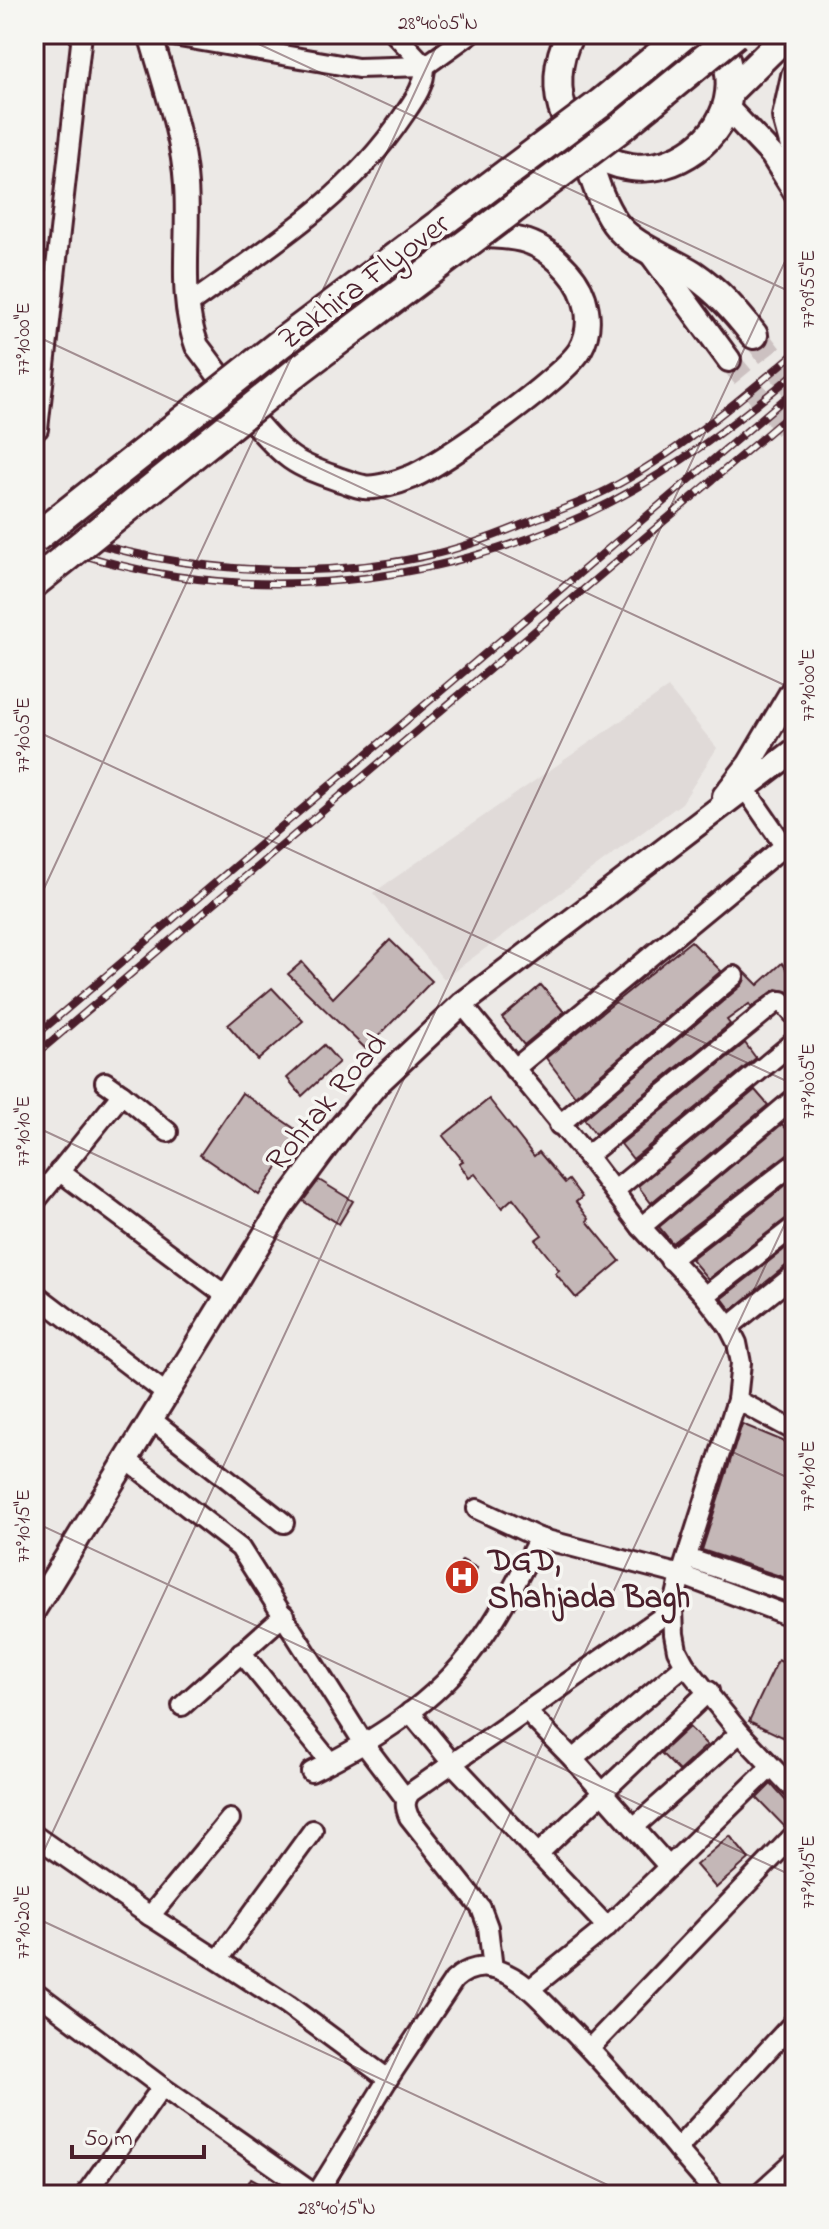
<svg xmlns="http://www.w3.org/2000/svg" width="829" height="2229" font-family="'Indie Flower',sans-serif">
<rect width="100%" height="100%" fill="#ece9e6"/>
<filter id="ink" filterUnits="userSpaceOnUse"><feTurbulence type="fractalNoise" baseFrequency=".0125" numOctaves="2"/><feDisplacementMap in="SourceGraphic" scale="16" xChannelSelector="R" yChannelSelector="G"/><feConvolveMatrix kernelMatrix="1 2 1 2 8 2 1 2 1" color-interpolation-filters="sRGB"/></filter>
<g filter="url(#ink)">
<!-- built -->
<polygon fill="#e0dad8" points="668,688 717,748 682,803 444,979 373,893"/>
<!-- building -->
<g fill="#c4b7b7" stroke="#4a1f2b" stroke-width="2">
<polygon points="390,940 432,981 366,1049 288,974 302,962 333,998"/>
<polygon points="691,941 721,971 575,1096 546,1058"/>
<polygon points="782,963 795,980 795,988 790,992 777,989 751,1007 749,1004 727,1020 730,1024 595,1134 584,1119 742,985 745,979 745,972 758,985"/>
<polygon points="541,985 564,1012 524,1045 502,1018"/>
<polygon points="272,988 303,1021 258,1060 228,1025"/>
<polygon points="745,1043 756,1058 633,1159 621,1144"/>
<polygon points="324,1045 339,1062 302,1096 287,1078"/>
<polygon points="755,1090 768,1105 651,1203 638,1186"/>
<polygon points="242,1093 301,1133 259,1195 200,1155"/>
<polygon points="489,1099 534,1156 539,1152 565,1183 569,1180 582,1197 576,1202 589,1219 587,1221 620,1261 576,1298 555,1273 559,1270 535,1240 542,1235 513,1198 502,1208 475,1174 469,1178 459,1163 463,1161 443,1136"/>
<polygon points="782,1124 795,1138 795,1148 672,1243 659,1227"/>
<polygon points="795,1178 795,1214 788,1217 708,1279 691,1259"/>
<polygon points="319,1180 353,1201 339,1224 303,1201"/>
<polygon points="795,1241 795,1262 787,1265 732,1310 728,1306 722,1298"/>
<polygon points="742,1424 795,1446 795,1494 787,1519 795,1521 795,1581 702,1550"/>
<polygon points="462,1560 477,1568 468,1588 455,1582 458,1575 455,1573"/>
<polygon points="778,1660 795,1668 795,1743 749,1721"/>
<polygon points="689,1727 707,1745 679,1771 661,1753"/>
<polygon points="771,1784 795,1811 795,1822 785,1827 757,1798"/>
<polygon points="730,1836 749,1859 716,1888 696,1865"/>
<polygon points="251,2178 282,2195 242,2195"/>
</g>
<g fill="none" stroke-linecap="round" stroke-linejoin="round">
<!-- tertiary-tunnel -->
<polyline stroke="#ccc1c1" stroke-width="22" stroke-dasharray="22 11" stroke-linecap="butt" points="729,360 795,440"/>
<!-- secondary-tunnel -->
<polyline stroke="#ccc1c1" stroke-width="26" stroke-dasharray="26 13" stroke-linecap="butt" points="754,335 795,389"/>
<!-- minor casing -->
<g stroke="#4a1f2b" stroke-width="24">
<g id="minor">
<polyline points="162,34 358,68 425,66 470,34"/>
<path d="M187 306C266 249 349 198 403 116 414 100 425 86 425 66L395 34"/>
<polyline points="38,429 82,34"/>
<polyline points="746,790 795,861"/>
<polyline points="462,1004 587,1156 641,1227 705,1296 729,1327 737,1343 741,1363 737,1400 681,1575 673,1609 674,1634 677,1650 685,1665 740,1733 795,1791"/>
<polyline points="514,1069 795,837"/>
<polyline points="122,1094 168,1132"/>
<polyline points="559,1125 734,976"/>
<polyline points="587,1156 778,1001 782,1001 795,1016"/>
<polyline points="59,1171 228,1297"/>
<polyline points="614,1191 795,1041"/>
<polyline points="34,1203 122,1094 105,1082"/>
<polyline points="641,1227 795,1098"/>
<polyline points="670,1260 795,1163"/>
<polyline points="34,1293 168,1395"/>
<polyline points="705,1296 795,1226"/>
<polyline points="729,1327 795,1274"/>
<polyline points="737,1400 795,1431"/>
<polyline points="152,1420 284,1523"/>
<polyline points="127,1460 240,1548 365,1745 406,1799"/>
<polyline points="477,1509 539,1538 681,1575 795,1618"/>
<polyline points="687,1558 795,1594"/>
<polyline points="241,1652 330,1762"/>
<polyline points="182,1706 284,1615"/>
<polyline points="410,1712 452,1763 607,1927"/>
<polyline points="528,1713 573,1759 669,1867"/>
<polyline points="573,1759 685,1665"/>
<path d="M311 1772C374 1741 435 1703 477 1645 502 1612 520 1574 539 1538"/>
<polyline points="634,1827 740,1733"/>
<polyline points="34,1835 150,1916 288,2005 388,2079"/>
<polyline points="538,1854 709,1691"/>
<polyline points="150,1916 230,1819"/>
<polyline points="219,1959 313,1830"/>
<path d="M493 1969 488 1927 481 1908 409 1817C405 1807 404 1802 410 1793L673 1609"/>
<polyline points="530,1989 607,1927 771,1767"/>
<polyline points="34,1991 162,2087 316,2195"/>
<polyline points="590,2048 795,1834"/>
<polyline points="677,2149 795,2021"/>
<polyline points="85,2195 162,2087"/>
<path d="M316 2195 388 2079 454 1980C467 1968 483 1964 500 1971 523 1979 540 1999 557 2016 614 2072 664 2135 717 2195"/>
</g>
</g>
<!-- tertiary casing -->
<g stroke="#4a1f2b" stroke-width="28">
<g id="tertiary">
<path d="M150 34C164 83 183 135 186 185 190 239 178 295 197 346 222 378 259 435 291 458 305 468 324 474 341 480 348 482 356 486 364 487 376 489 399 482 411 477 443 464 563 378 580 350 595 324 587 292 568 271 540 239 517 236 477 236"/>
<polyline points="723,114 732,113 772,155 795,192"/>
<polyline points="649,251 729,360"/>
<polyline points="724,796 749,764 795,686"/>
<polyline points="34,1610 281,1208 341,1127 377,1084 462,1004 795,750"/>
</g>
</g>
<!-- secondary casing -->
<g stroke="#4a1f2b" stroke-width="32">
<g id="secondary">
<path d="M570 34C542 88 565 157 631 167 675 173 724 139 729 93 732 72 725 54 717 34"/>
<polyline points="795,76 786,117 795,150"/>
<polyline points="730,91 788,34"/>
<path d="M582 142C591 168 598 199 615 223 632 247 668 258 693 274 718 291 736 312 754 335"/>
<polyline points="763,2195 795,2166"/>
</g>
</g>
<!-- minor -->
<use href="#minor" stroke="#f6f6f2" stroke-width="18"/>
<!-- tertiary -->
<use href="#tertiary" stroke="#f6f6f2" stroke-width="22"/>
<!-- secondary -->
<use href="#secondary" stroke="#f6f6f2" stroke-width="26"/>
<!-- rail casing -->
<g stroke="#4a1f2b" stroke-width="8">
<g id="rail">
<path d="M34 522C155 572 312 584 439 553 472 545 504 532 536 519 560 510 586 501 609 489 676 454 737 402 795 353"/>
<path d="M34 537C217 613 437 592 611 502 678 467 738 421 795 373"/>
<polyline points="34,1037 795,390"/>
<polyline points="34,1056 795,410"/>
</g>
</g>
<!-- rail -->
<use href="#rail" stroke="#f6f6f2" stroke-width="5" stroke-dasharray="15" stroke-linecap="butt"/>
<!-- primary-bridge casing -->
<g stroke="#4a1f2b" stroke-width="34" stroke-linecap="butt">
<g id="primary-bridge">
<polyline points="34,539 281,343 601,103 685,34"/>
<polyline points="34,583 299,370 619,129 735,34"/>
</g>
</g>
<!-- primary-bridge -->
<use href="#primary-bridge" stroke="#f6f6f2" stroke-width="28"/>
</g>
</g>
<!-- ticks -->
<path fill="none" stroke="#4a1f2b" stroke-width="2" stroke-opacity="0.45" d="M237 34 795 294M34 335 795 690M34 730 795 1085M34 910 442 34M34 1126 795 1481M34 1522 795 1877M34 1872 795 240M34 1917 629 2195M332 2195 795 1202M781 2195 795 2164"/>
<!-- icons -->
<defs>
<g id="hospital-disc" transform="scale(1.8)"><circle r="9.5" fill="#c8321e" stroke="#f6f6f2"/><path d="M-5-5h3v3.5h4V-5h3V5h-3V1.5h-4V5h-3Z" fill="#fff"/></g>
</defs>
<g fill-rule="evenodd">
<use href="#hospital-disc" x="462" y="1577"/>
</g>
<g text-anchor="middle" stroke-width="7" stroke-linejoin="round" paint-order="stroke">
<!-- street labels -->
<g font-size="32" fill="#4a1f2b" stroke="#f6f6f2">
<text transform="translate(363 280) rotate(-37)" y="11">Zakhira Flyover</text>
<text transform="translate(325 1101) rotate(-50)" y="11">Rohtak Road</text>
</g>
<!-- poi labels -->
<g font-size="32" font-weight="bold" fill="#4a1f2b" stroke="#f6f6f2" text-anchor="start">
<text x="488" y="1570">DGD,<tspan x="488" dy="37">Shahjada Bagh</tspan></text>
</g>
</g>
<!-- margin -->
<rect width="829" height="2229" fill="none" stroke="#f6f6f2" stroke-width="88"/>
<!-- scale -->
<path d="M72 2145v12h132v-12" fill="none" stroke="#4a1f2b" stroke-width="4"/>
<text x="84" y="2145" font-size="24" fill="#4a1f2b" stroke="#f6f6f2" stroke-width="6" paint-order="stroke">50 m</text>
<rect x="44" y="44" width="741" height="2141" fill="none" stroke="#4a1f2b" stroke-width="3"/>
<g font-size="20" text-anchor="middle" fill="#4a1f2b">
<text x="438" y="29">28°40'05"N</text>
<text transform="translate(807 289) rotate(-90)" y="7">77°09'55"E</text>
<text transform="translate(22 339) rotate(-90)" y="7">77°10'00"E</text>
<text transform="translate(807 685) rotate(-90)" y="7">77°10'00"E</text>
<text transform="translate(22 735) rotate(-90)" y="7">77°10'05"E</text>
<text transform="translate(807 1081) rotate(-90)" y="7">77°10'05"E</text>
<text transform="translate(22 1131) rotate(-90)" y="7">77°10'10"E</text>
<text transform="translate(807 1476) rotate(-90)" y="7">77°10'10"E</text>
<text transform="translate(22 1526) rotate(-90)" y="7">77°10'15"E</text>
<text transform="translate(807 1872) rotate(-90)" y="7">77°10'15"E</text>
<text transform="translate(22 1922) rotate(-90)" y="7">77°10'20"E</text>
<text x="337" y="2214">28°40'15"N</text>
</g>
</svg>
